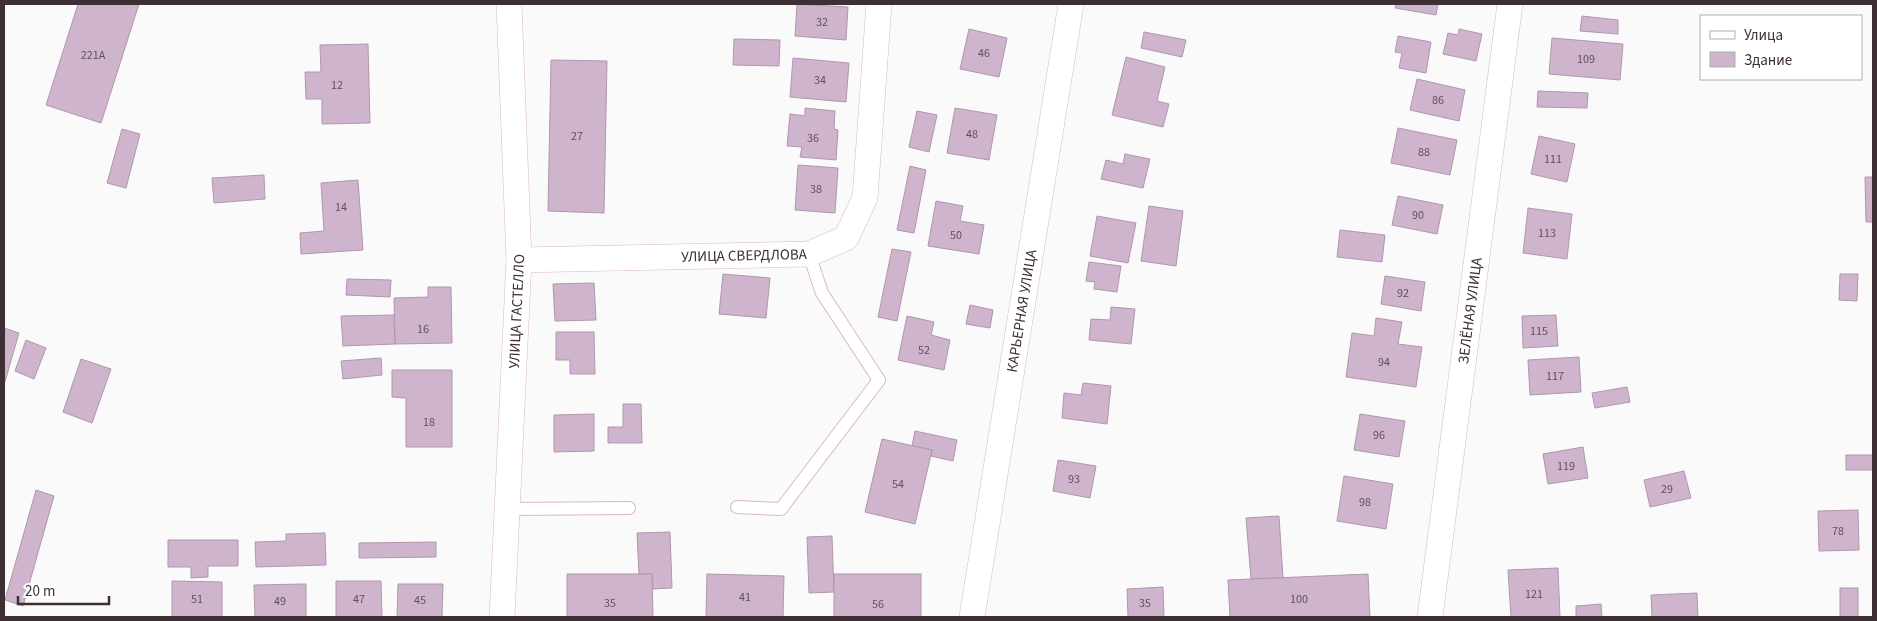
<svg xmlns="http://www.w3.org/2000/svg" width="1877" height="621" font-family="'Source Sans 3',sans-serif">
<rect width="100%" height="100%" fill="#fafafa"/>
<!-- building -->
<g fill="#ceb4cd" stroke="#b096ae">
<polygon points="78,4 139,4 101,123 46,105"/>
<polygon points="797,4 848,7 846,40 795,36"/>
<polygon points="1396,4 1438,4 1436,15 1395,8"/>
<polygon points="1582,16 1618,20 1618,34 1580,31"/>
<polygon points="969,29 1007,38 999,77 960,69"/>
<polygon points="1459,29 1482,34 1476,61 1443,54 1448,33 1458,35"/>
<polygon points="1144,32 1186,40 1182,57 1141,48"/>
<polygon points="1398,36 1431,42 1426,73 1399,68 1402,53 1395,52"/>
<polygon points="1552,38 1623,44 1620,80 1549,74"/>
<polygon points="734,39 780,40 779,66 733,65"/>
<polygon points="368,44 370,123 322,124 322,99 306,99 305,72 321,72 320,45"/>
<polygon points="1126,57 1165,67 1157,101 1169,104 1163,127 1112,115"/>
<polygon points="793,58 849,63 846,102 790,97"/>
<polygon points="551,60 607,61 604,213 548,211"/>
<polygon points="1417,79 1465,90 1459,121 1410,110"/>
<polygon points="1538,91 1588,93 1587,108 1537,107"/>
<polygon points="805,108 835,111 834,129 838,130 836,160 800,157 802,147 787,146 790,114 805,116"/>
<polygon points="955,108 997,115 989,160 947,153"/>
<polygon points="917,111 937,115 929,152 909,147"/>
<polygon points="1398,128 1457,140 1450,175 1391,163"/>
<polygon points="122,129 140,134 126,188 107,183"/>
<polygon points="1539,136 1575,144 1567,182 1531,174"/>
<polygon points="1125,154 1150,159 1143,188 1101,179 1106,160 1123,164"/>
<polygon points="798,165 838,168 835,213 795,210"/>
<polygon points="910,166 926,170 914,233 897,230"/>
<polygon points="264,175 265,199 214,203 212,178"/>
<polygon points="1865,177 1873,177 1873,222 1866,222"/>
<polygon points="358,180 363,250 301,254 300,233 324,231 321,183"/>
<polygon points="1398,196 1443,205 1437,234 1392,225"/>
<polygon points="936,201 963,206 960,221 984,225 979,254 928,246"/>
<polygon points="1149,206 1183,211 1176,266 1141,261"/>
<polygon points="1528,208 1572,214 1567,259 1523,253"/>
<polygon points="1097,216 1136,223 1128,263 1090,256"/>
<polygon points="1340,230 1385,235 1382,262 1337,257"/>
<polygon points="892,249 911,252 897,321 878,317"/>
<polygon points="1089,262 1121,266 1117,292 1094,289 1095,282 1086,281"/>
<polygon points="723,274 770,278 766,318 719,314"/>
<polygon points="1840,274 1858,274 1857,301 1839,300"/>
<polygon points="1385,276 1425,282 1421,311 1381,304"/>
<polygon points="347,279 391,280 390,297 346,295"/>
<polygon points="594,283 596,320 555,321 553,284"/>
<polygon points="428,287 451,287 452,343 395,344 394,298 428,297"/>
<polygon points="970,305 993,310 990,328 966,324"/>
<polygon points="1111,307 1135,309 1131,344 1089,340 1091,319 1110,320"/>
<polygon points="394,315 395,344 343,346 341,316"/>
<polygon points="1556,315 1558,346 1523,348 1522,316"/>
<polygon points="907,316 934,322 931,335 950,340 944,370 898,360"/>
<polygon points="1376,318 1402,322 1398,344 1422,347 1416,387 1346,377 1352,333 1374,336"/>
<polygon points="4,328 19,333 4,385"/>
<polygon points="556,332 594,332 595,374 570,374 570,360 556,360"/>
<polygon points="26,340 46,348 34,379 15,371"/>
<polygon points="1579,357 1581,392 1530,395 1528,360"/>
<polygon points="381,358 382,375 343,379 341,361"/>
<polygon points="81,359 111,369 92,423 63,412"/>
<polygon points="392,370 452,370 452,447 406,447 406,398 392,397"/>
<polygon points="1083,383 1111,386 1107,424 1062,418 1064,393 1081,395"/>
<polygon points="1627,387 1630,402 1595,408 1592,393"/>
<polygon points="623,404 641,404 642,443 608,443 608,427 623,427"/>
<polygon points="594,414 594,451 554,452 554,415"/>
<polygon points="1360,414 1405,421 1399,457 1354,450"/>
<polygon points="915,431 957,440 953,461 931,456 932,450 912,446"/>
<polygon points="882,439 932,450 915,524 865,512"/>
<polygon points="1583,447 1588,478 1548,484 1543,454"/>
<rect x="1846" y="455" width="27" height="15"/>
<polygon points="1058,460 1096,466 1090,498 1053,491"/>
<polygon points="1684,471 1691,498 1650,507 1644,480"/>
<polygon points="1344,476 1393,484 1386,529 1337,521"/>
<polygon points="36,490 54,496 23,606 5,600"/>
<polygon points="1858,510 1859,550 1819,551 1818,511"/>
<polygon points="1279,516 1283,578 1251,579 1246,518"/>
<polygon points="670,532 672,588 653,589 652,574 639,574 637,533"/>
<polygon points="325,533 326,565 256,567 255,542 286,541 286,534"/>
<polygon points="832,536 834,592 809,593 807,537"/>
<polygon points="168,540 238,540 238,566 208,566 208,577 191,578 191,567 168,567"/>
<polygon points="436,542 436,557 359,558 359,543"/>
<polygon points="1558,568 1560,617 1511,617 1508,570"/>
<polygon points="567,574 652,574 653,617 567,617"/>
<polygon points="707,574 784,576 783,617 706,617"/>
<rect x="834" y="574" width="87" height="43"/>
<polygon points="1368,574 1370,617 1230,617 1228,580"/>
<polygon points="172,581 222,582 222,617 172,617"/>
<polygon points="336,581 381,581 382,617 336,617"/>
<polygon points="306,584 306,617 255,617 254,585"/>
<polygon points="398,584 443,584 442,617 397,617"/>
<polygon points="1163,587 1164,617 1128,617 1127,589"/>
<rect x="1840" y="588" width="18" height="29"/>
<polygon points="1697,593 1698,617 1652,617 1651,595"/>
<polygon points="1601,604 1602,617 1576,617 1576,606"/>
</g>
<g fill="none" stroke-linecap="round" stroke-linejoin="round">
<!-- service casing -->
<g stroke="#dcb6c1" stroke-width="14">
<g id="service">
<polyline points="737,507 781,509 879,380 822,293 809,254"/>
<polyline points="507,509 629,508"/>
</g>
</g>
<!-- minor casing -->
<g stroke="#dcb6c1" stroke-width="26">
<g id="minor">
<path id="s1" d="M519 260 809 254 846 238 865 198 879 4"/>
<path id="s2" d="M502 617 519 260 509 4"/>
<path id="s3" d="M972 617 1071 4"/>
<path id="s4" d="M1430 617 1510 4"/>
</g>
</g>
<!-- service -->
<use href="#service" stroke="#fff" stroke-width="12"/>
<!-- minor -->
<use href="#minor" stroke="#fff" stroke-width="25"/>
</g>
<g text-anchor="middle" stroke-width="4" stroke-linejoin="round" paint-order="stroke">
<!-- number labels -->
<g font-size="12" fill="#61505a">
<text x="822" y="26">32</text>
<text x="984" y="57">46</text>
<text x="93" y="59">221А</text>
<text x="1586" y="63">109</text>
<text x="820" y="84">34</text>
<text x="337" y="89">12</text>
<text x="1438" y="104">86</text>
<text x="972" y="138">48</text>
<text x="577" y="140">27</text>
<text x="813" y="142">36</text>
<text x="1424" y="156">88</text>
<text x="1553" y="163">111</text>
<text x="816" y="193">38</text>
<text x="341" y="211">14</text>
<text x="1418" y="219">90</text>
<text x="1547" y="237">113</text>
<text x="956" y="239">50</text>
<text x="1403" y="297">92</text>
<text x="423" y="333">16</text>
<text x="1539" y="335">115</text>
<text x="924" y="354">52</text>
<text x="1384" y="366">94</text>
<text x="1555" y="380">117</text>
<text x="429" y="426">18</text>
<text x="1379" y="439">96</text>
<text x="1566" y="470">119</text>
<text x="1074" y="483">93</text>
<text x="898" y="488">54</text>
<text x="1667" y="493">29</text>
<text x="1365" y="506">98</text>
<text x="1838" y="535">78</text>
<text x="1534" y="598">121</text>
<text x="745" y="601">41</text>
<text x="197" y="603">51</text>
<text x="359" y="603">47</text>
<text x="1299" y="603">100</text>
<text x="420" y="604">45</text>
<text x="280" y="605">49</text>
<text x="610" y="607">35</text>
<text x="1145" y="607">35</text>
<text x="878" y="608">56</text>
</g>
<!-- street labels -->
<g font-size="15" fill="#3d2f33" stroke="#fff">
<text dy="5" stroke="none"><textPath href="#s1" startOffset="225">УЛИЦА СВЕРДЛОВА</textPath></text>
<text dy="5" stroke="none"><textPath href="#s3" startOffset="310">КАРЬЕРНАЯ УЛИЦА</textPath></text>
<text dy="5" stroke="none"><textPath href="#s4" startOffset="309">ЗЕЛЁНАЯ УЛИЦА</textPath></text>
<text dy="5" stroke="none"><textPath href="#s2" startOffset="306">УЛИЦА ГАСТЕЛЛО</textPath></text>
</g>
</g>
<!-- border -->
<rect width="1877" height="621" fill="none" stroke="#3d2f33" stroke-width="10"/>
<!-- legend -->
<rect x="1700" y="15" width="162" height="65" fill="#ffffff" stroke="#b1acad"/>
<rect x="1710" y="31" width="25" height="8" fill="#ffffff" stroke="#b1acad"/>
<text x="1744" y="40" font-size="15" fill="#3d2f33">Улица</text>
<rect x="1710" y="52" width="25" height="15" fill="#ceb4cd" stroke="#b1acad"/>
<text x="1744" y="65" font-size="15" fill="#3d2f33">Здание</text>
<!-- scale -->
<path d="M18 596v8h91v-8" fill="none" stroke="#3d2f33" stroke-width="2.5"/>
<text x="25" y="596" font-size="15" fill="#3d2f33" stroke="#ffffff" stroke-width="4" paint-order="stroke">20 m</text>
</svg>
